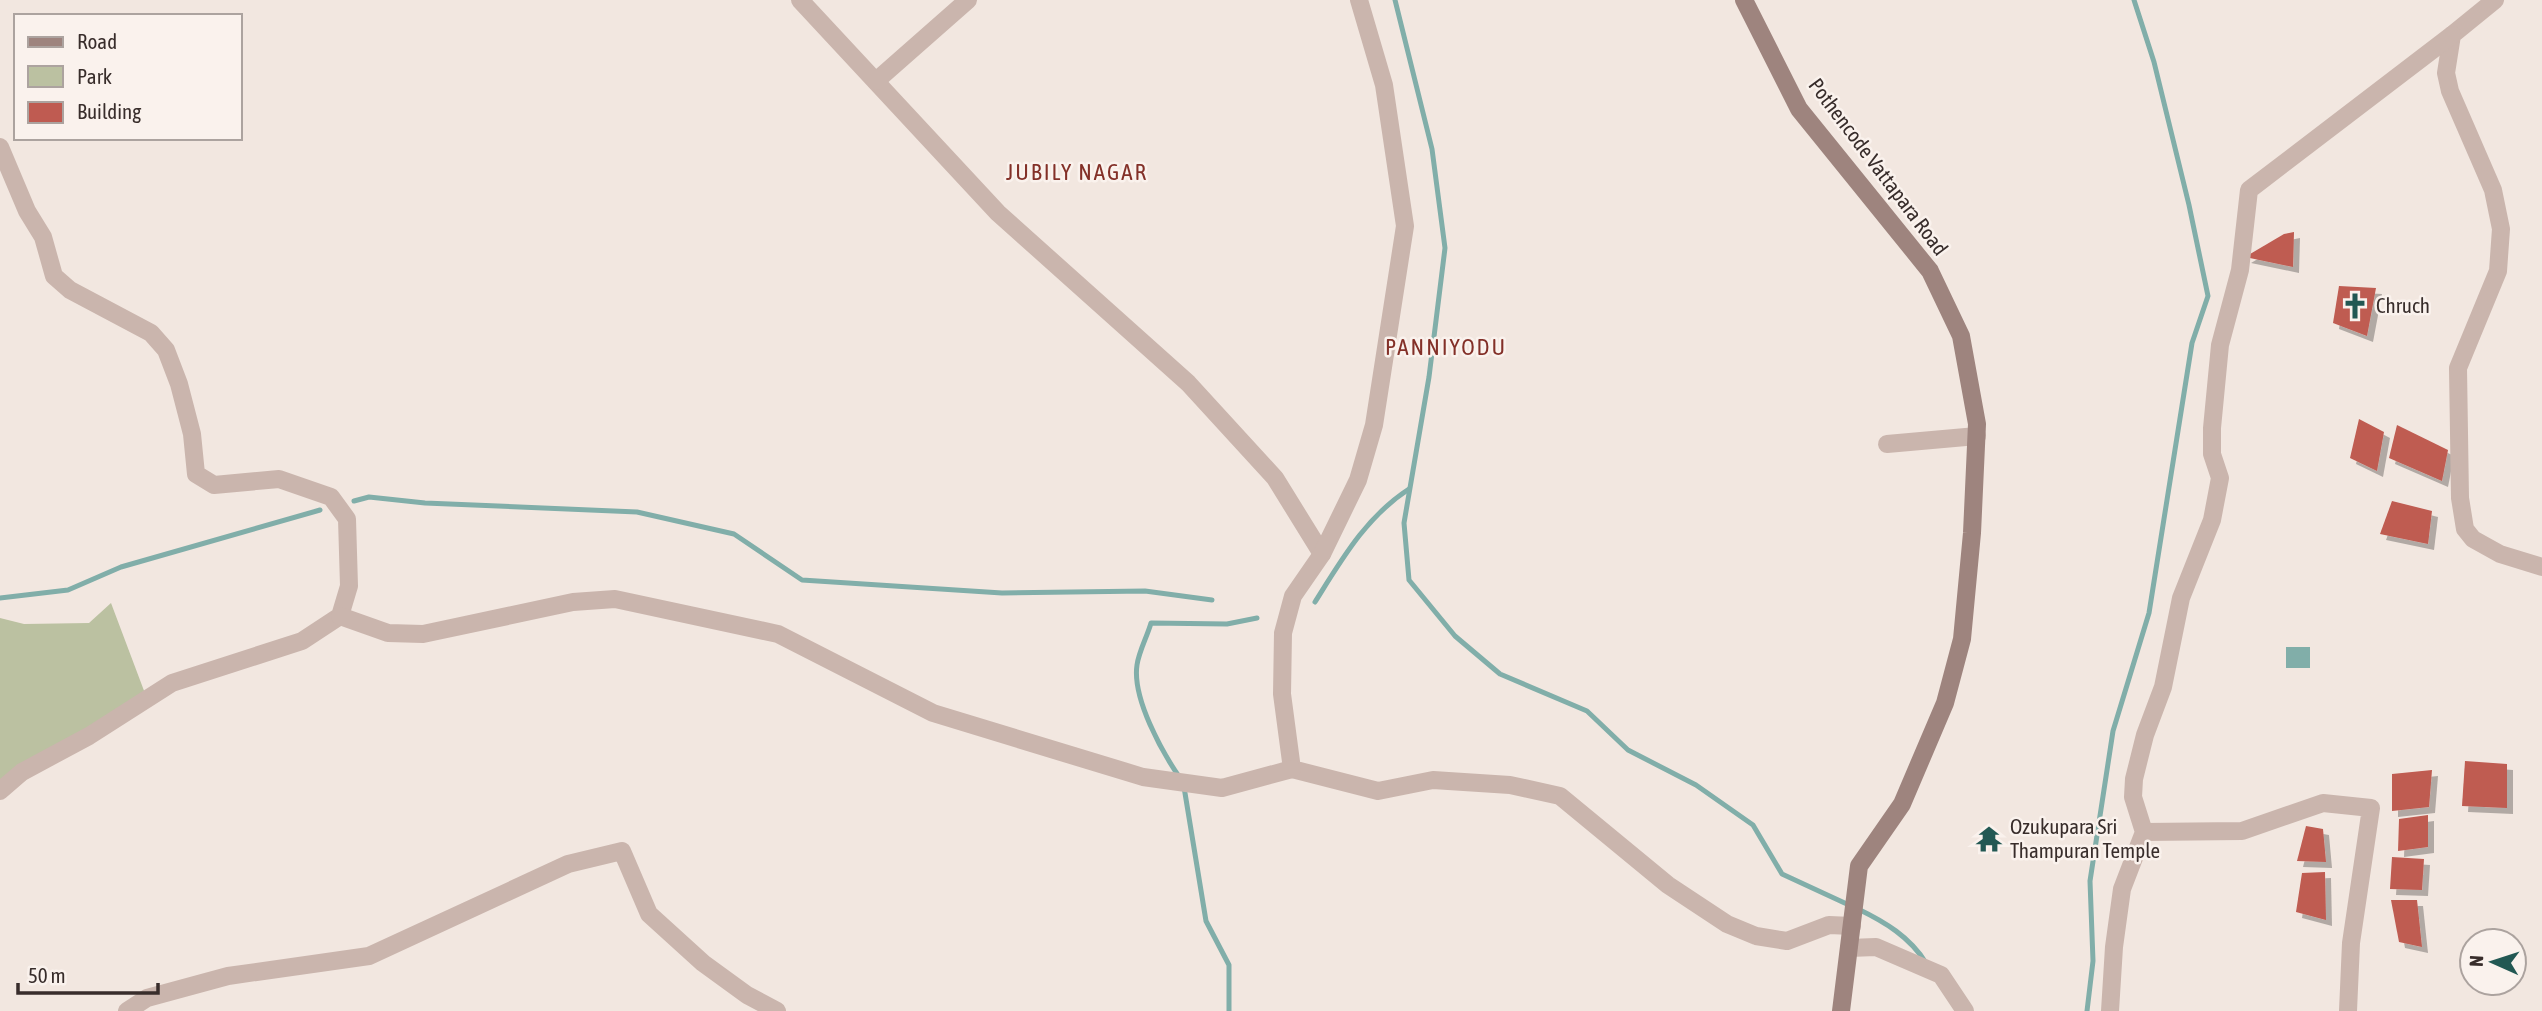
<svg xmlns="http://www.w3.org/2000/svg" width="2542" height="1011" font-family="'Asap Condensed',sans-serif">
<defs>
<filter id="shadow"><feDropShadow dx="6" dy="6" stdDeviation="0" flood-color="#0004"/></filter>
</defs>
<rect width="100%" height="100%" fill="#f2e7e0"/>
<!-- green -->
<polygon fill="#bbc1a1" points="111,603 146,696 0,798 0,618 24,624 89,623"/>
<!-- water -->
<rect fill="#81aea9" x="2286" y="647" width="24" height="21"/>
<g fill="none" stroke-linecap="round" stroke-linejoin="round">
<!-- stream -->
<g stroke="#81aea9" stroke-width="5">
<polyline points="1395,0 1432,149 1445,248 1429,377 1404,523 1409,580 1455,636 1500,674 1587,711 1628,750 1696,785 1753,825 1782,874 1849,905"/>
<polyline points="354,501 369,497 425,503 637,512 734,534 802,580 1002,593 1145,591 1212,600"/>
<polyline points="0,598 68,590 121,567 320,510"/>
<path d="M1315 602C1342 559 1366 517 1409 489"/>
<path d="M1180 778C1162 752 1132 698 1137 665 1139 651 1147 637 1151 623L1227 624 1257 618"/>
<polyline points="1184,787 1206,921 1229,965 1229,1011"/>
<path d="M1858 909C1885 922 1910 937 1926 963"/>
<polyline points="2087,1011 2093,961 2090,881 2113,731 2149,613 2192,343 2208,296 2189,205 2154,62 2134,0"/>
</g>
</g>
<!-- building -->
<g fill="#bf5b51" filter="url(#shadow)">
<polygon points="2294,232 2293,267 2245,257 2284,234"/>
<polygon points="2339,286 2376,288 2367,336 2333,323"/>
<polygon points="2359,419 2384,432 2377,471 2350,458"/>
<polygon points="2397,425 2448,450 2442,481 2389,458"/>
<polygon points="2392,501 2432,511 2428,544 2380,534"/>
<polygon points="2465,761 2507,764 2507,808 2462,806"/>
<polygon points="2432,770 2429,807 2392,811 2392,774"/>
<polygon points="2428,815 2428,847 2398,851 2399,819"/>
<polygon points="2306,826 2323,829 2326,862 2297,861"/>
<polygon points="2392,857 2424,859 2422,890 2390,889"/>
<polygon points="2325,872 2326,920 2296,912 2302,873"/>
<polygon points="2391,900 2417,900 2422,947 2399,942"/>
</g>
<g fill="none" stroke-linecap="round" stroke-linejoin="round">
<!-- street -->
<g stroke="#cab5ad" stroke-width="18">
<polyline points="800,0 998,213 1188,383 1275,478 1322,554"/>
<polyline points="1359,0 1384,85 1405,226 1374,425 1358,480 1322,554 1293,596 1283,633 1282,694 1292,769 1378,791 1433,780 1510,785 1560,796 1668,885 1727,924 1756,936 1787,941 1829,925 1852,926"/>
<polyline points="2495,0 2452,35 2446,73 2450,91 2493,190 2501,229 2498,271 2458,368 2460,498 2465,529 2473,539 2500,554 2542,567"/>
<polyline points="876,81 968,0"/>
<polyline points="0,147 27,211 43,237 54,276 70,290 151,333 166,350 179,384 192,434 196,474 214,485 279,479 331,497 347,519 349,586 340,616 302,641 172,683 89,736 22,772 0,791"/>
<polyline points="1887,444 1977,436"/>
<polyline points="340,616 388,633 423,634 573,602 615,599 778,634 933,713 1143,777 1222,788 1292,769"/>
<polyline points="2144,832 2242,831 2323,803 2371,808 2351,943 2348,1011"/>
<polyline points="1849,948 1876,947 1941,975 1965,1011"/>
<polyline points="127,1011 147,998 228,976 369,956 568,864 622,851 649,914 703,963 747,995 777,1011"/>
<polyline points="2110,1011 2114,947 2122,889 2144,832 2133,797 2134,779 2145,735 2163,687 2181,598 2212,520 2220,478 2212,454 2212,428 2220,345 2240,270 2249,190 2452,35"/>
</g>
<!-- secondary -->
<polyline stroke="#9e847e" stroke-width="18" points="1744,0 1799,109 1930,271 1961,336 1977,424 1972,533 1962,639 1945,703 1902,804 1859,866 1841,1011"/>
</g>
<!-- icons -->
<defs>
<g id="church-bare" transform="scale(2.1)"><path d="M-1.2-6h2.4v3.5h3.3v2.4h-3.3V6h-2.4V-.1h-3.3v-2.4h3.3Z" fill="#225853" stroke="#faf2ed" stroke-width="2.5" paint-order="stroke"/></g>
<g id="temple-bare" transform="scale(2.1)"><path d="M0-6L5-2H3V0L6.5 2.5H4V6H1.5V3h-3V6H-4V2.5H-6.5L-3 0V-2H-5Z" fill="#225853" stroke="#faf2ed" stroke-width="2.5" paint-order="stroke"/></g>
</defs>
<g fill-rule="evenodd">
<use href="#church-bare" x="2355" y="306"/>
<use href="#temple-bare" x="1989" y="839"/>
</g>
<g text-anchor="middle" stroke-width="5" stroke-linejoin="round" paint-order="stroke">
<!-- street labels -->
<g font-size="21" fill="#382d2b" stroke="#faf2ed">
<text transform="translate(1878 167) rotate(53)" y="7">Pothencode Vattapara Road</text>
</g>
<!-- poi labels -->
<g font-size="21" fill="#382d2b" stroke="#faf2ed" text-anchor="start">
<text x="2376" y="313">Chruch</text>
<text x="2010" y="834">Ozukupara Sri<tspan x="2010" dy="24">Thampuran Temple</tspan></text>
</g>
<!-- neighbourhood labels -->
<g font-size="23" letter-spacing="2" fill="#833028" stroke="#faf2ed">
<text x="1077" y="180">JUBILY NAGAR</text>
<text x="1446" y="355">PANNIYODU</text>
</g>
</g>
<!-- legend -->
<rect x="14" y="14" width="228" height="126" fill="#faf2ed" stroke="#aca39f" stroke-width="2"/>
<rect x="28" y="37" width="35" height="10" fill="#9e847e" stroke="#aca39f" stroke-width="2"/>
<text x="77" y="49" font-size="21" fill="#382d2b">Road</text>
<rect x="28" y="66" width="35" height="21" fill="#bbc1a1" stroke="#aca39f" stroke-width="2"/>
<text x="77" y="84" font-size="21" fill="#382d2b">Park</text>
<rect x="28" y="102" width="35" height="21" fill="#bf5b51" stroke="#aca39f" stroke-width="2"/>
<text x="77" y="119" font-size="21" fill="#382d2b">Building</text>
<!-- north arrow -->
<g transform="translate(2493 962) rotate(273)"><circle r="33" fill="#faf2ed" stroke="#aca39f" stroke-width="2"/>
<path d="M0-5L12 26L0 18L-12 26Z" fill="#225853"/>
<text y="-10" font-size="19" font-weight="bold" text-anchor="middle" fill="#382d2b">N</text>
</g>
<!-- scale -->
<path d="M18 983v10h140v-10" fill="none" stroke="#382d2b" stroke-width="3.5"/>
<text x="28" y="983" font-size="21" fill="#382d2b" stroke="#faf2ed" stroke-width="5" paint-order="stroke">50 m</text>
</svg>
